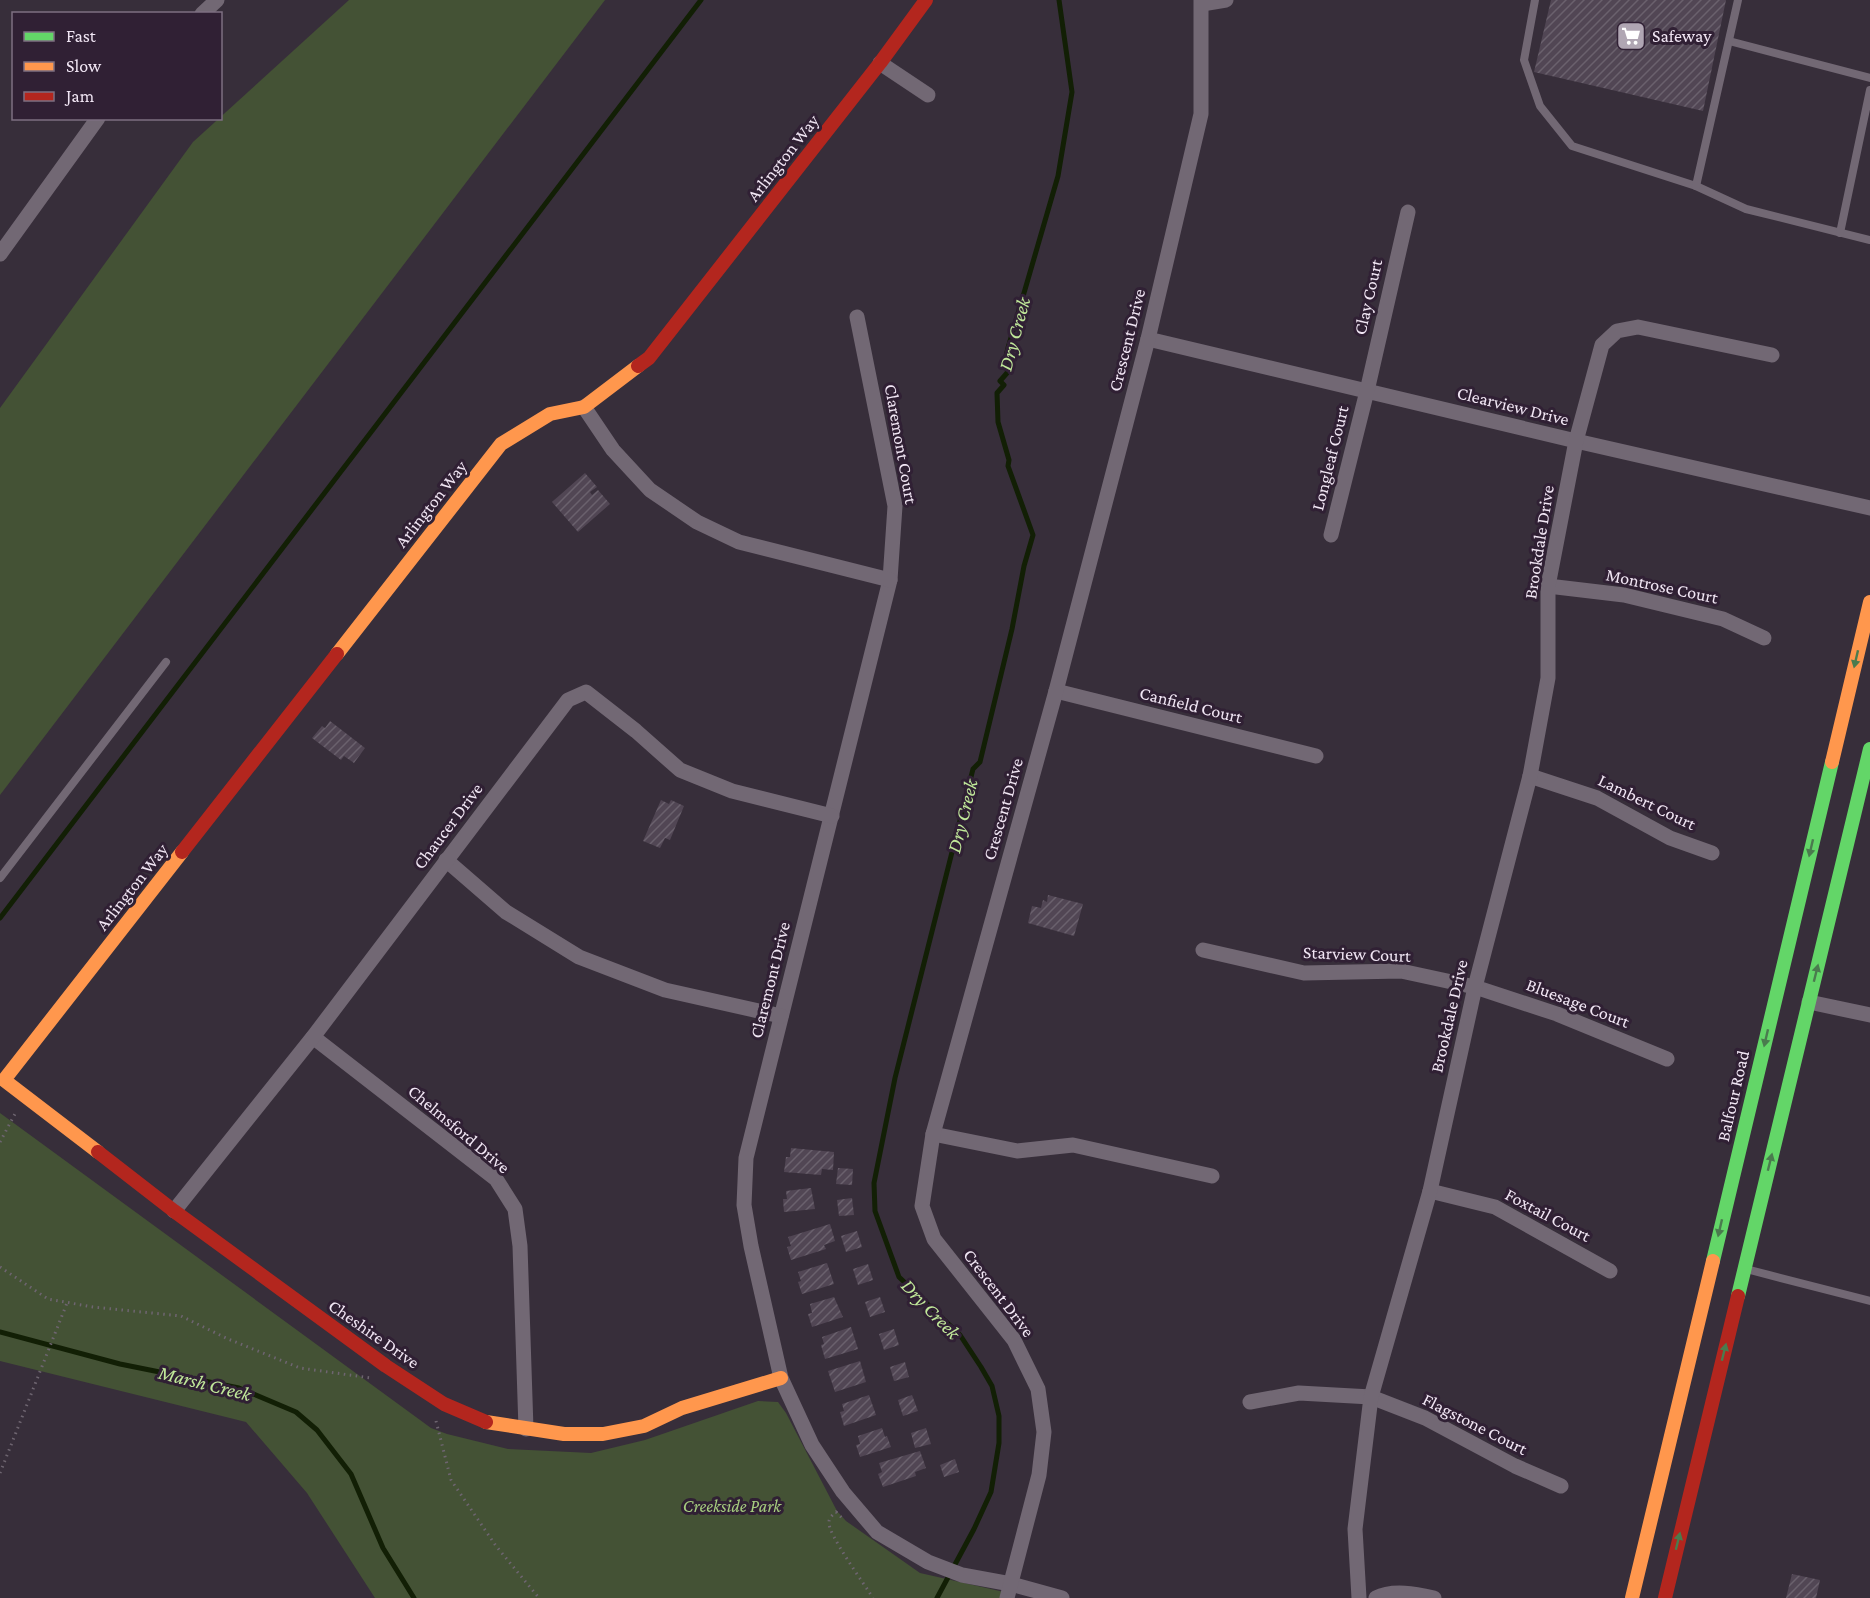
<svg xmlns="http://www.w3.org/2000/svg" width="1870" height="1598" font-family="'Crimson Pro',serif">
<defs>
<pattern id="building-hatch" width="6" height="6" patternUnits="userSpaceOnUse" patternTransform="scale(1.5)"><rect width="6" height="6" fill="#514654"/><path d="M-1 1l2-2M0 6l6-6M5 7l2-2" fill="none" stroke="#6a616d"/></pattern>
</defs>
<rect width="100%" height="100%" fill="#372e3a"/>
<!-- green -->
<g fill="#445235">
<polygon points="349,0 605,0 0,795 0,408 193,142"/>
<polygon points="0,1113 431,1428 447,1434 508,1449 591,1453 645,1440 758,1401 778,1402 786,1413 837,1511 846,1521 920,1573 1004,1592 1002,1598 375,1598 307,1493 246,1422 0,1361"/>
</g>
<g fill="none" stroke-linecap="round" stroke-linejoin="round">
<!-- stream -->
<g stroke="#121f05" stroke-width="5">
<polyline points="0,918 701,0"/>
<polyline points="0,1332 120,1364 239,1388 296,1412 317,1430 351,1474 383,1548 414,1598"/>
<polyline points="937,1598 974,1529 991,1492 999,1443 999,1416 992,1386 981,1367 960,1335 899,1277 875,1211 874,1183 895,1078 973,769 980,762 1012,629 1024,566 1033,535 1008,466 1009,460 998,422 997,393 1004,385 1000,381 1007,373 1009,364 1005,360 1008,348 1058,176 1072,92 1059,0"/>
</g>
</g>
<!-- building -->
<g fill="url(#building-hatch)">
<polygon points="1551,0 1726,0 1703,111 1534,72"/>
<polygon points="585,473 597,487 590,492 592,495 598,490 610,504 578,532 552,502"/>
<polygon points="330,721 365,748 354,763 344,756 341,760 312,738 322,726 325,728"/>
<polygon points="661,800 669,804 671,800 684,806 670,840 665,838 660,848 643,841"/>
<polygon points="1048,895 1083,904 1074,936 1028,923 1032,906 1041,908 1043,900 1047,902"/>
<polygon points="791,1148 834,1152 833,1170 822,1169 821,1175 784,1172 786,1157 790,1157"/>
<polygon points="838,1168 853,1169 852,1185 836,1184"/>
<polygon points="811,1188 815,1209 784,1212 783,1199 787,1199 786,1191"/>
<polygon points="852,1198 854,1215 839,1216 837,1200"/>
<polygon points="830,1224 835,1241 824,1245 826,1249 791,1260 787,1247 791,1246 788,1237"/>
<polygon points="857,1231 862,1247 846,1252 841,1236"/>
<polygon points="827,1263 834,1284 802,1294 798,1282 801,1281 798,1272"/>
<polygon points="868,1264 873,1280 858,1285 853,1269"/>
<polygon points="834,1297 843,1317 812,1327 808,1314 812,1313 810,1304"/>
<polygon points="880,1297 885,1312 870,1317 865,1302"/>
<polygon points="851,1327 858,1349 825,1359 821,1345 824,1344 822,1337"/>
<polygon points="894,1329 899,1345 884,1350 879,1334"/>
<polygon points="860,1361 866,1382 835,1392 828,1371"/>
<polygon points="905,1362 909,1377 894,1381 890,1367"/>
<polygon points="869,1395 876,1415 844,1426 840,1412 844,1411 842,1404"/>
<polygon points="912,1395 918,1411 903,1416 898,1400"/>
<polygon points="882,1428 885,1437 887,1436 891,1447 860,1457 856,1445 860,1444 858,1436"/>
<polygon points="926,1428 931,1444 915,1448 911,1433"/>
<polygon points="920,1451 926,1468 915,1472 916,1476 883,1487 878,1474 882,1472 879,1463"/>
<polygon points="955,1459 959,1472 944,1477 940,1465"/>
<polygon points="1792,1574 1820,1580 1816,1598 1786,1598"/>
</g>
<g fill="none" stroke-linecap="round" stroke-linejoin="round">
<!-- path -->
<g stroke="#6e6570" stroke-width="3" stroke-dasharray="1.5 4.5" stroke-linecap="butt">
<polyline points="0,1142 16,1112"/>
<polyline points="0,1267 48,1299 93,1307 181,1316 228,1339 300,1368 371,1378"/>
<polyline points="436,1421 451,1480 496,1546 539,1598"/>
<polyline points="0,1473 67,1303"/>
<path d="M837 1511C834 1514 829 1517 829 1522 827 1533 865 1585 873 1598"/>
<polyline points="836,1512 842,1518"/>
</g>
<!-- lane -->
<g stroke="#726874" stroke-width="8">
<polyline points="1535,0 1524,60 1540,106 1572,146 1696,186 1746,209 1870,240"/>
<polyline points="1729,41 1870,78"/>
<polyline points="1696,186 1738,0"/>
<polyline points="1840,233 1870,90"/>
<polyline points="0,878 166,662"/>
<polyline points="1746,1269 1870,1301"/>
</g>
<!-- street -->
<g stroke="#726874" stroke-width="15">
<polyline points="1202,4 1226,0"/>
<polyline points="202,14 217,0"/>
<polyline points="880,63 928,95"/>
<polyline points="0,254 98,118"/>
<polyline points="857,317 895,506 890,580 746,1158 744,1205 751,1246 781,1378 812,1445 843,1492 877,1532 928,1562 962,1575 1011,1584 1062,1598"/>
<polyline points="1148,339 1576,441 1870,508"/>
<polyline points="584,407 613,450 650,490 697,522 739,542 890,580"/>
<polyline points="1331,535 1367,391 1408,212"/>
<polyline points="1548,586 1624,595 1723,619 1764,638"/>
<polyline points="1056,691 1316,756"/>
<polyline points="1530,776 1597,798 1670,838 1712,853"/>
<polyline points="446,860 506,912 579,957 665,990 781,1016"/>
<polyline points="1203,950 1304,973 1401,971 1475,987 1557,1014 1667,1059"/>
<polyline points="1809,1002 1870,1015"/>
<polyline points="313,1037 496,1179 515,1209 520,1246 526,1429"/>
<polyline points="933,1134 1017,1151 1073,1145 1212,1176"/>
<polyline points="1430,1191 1495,1207 1610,1271"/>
<polyline points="174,1211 313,1037 568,700 586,692 636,731 680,770 732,791 832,816"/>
<polyline points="1250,1402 1299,1393 1371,1397 1425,1418 1515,1466 1561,1486"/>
<polyline points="1007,1598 1039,1475 1044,1432 1038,1389 1014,1340 934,1239 922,1206 933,1134 1056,691 1148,339 1201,114 1201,0"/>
<polyline points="1359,1598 1355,1529 1371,1397 1430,1191 1475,987 1530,776 1548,678 1548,586 1576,441 1602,345 1617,331 1638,327 1772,355"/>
<path d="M1376 1598C1393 1589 1416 1594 1434 1598"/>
</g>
<!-- fast -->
<g stroke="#63d668" stroke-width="14">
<polyline points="1713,1261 1832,762"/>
<polyline points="1738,1296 1870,749"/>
</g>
<!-- slow -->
<g stroke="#ff974d" stroke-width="14">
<polyline points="337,654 501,444 550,414 584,407 638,366"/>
<polyline points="1832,762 1870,602"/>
<polyline points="98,1152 4,1080 182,852"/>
<polyline points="486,1422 564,1434 603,1434 644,1426 682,1408 781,1378"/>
<polyline points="1632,1598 1713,1261"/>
</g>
<!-- jam -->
<g stroke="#b3261e" stroke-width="14">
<polyline points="638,366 649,358 880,63 926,0"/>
<polyline points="182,852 337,654"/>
<polyline points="98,1152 174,1211 386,1366 444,1404 486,1422"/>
<polyline points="1665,1598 1738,1296"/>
</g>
</g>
<!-- one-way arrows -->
<defs><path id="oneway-solid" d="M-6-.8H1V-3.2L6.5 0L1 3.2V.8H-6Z" transform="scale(1.5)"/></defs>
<g fill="#4a7b4e">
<use href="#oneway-solid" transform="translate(1856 659) rotate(103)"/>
<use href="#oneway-solid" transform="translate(1811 848) rotate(103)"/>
<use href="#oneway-solid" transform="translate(1816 973) rotate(-76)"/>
<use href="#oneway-solid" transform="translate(1766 1038) rotate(103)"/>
<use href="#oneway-solid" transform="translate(1770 1162) rotate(-76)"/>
<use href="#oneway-solid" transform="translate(1720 1228) rotate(103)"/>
<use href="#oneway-solid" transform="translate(1724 1352) rotate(-76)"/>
<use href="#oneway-solid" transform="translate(1678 1541) rotate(-76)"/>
</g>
<!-- icons -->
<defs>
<g id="supermarket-square" transform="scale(1.5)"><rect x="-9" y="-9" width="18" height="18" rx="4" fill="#b0a6b3" stroke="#302034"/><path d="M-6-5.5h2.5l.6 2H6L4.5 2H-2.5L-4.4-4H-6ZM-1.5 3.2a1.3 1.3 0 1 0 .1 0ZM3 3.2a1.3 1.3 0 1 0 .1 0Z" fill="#fff"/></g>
</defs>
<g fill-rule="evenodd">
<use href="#supermarket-square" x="1631" y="36"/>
</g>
<g text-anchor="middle" stroke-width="6" stroke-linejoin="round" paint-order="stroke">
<!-- poi labels -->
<g font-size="18" fill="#f1e6f4" stroke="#302034" text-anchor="start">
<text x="1652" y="42">Safeway</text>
</g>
<!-- street labels -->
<g font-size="18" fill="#f1e6f4" stroke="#302034">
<text transform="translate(783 158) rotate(-52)" y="6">Arlington Way</text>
<text transform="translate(1368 297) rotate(-77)" y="6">Clay Court</text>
<text transform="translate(1127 340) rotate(-76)" y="6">Crescent Drive</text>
<text transform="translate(1513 406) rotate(14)" y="6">Clearview Drive</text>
<text transform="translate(901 444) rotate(80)" y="6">Claremont Court</text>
<text transform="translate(1330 458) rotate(-76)" y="6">Longleaf Court</text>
<text transform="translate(431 504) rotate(-52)" y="6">Arlington Way</text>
<text transform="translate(1539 542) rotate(-81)" y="6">Brookdale Drive</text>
<text transform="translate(1662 586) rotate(12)" y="6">Montrose Court</text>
<text transform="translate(1191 705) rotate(14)" y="6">Canfield Court</text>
<text transform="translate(1647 802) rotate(26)" y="6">Lambert Court</text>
<text transform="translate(1003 809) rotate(-74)" y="6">Crescent Drive</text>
<text transform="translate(448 826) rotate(-53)" y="6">Chaucer Drive</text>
<text transform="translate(132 887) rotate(-52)" y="6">Arlington Way</text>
<text transform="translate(1357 954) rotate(2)" y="6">Starview Court</text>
<text transform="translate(770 980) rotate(-76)" y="6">Claremont Drive</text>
<text transform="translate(1578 1003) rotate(21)" y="6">Bluesage Court</text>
<text transform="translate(1449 1016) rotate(-77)" y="6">Brookdale Drive</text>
<text transform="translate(1733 1096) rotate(-77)" y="6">Balfour Road</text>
<text transform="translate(459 1129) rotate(40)" y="6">Chelmsford Drive</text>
<text transform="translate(1548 1215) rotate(28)" y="6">Foxtail Court</text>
<text transform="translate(999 1293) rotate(53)" y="6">Crescent Drive</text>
<text transform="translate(374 1334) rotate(35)" y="6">Cheshire Drive</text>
<text transform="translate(1475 1424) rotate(27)" y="6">Flagstone Court</text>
</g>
<!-- park labels -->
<g font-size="18" font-style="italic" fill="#a6cd7f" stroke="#302034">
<text x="732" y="1512">Creekside Park</text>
</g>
<!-- water labels -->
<g font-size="20" font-style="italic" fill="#c1e99a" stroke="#302034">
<text transform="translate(1014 334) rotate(-75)" y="7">Dry Creek</text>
<text transform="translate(962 816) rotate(-76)" y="7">Dry Creek</text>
<text transform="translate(931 1309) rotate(46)" y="7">Dry Creek</text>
<text transform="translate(205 1383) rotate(14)" y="7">Marsh Creek</text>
</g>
</g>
<!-- legend -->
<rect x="12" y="12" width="210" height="108" fill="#302034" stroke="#7d6f81" stroke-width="1.5"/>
<rect x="24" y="32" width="30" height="9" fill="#63d668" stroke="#7d6f81" stroke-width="1.5"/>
<text x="66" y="42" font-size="18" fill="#f1e6f4">Fast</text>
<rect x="24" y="62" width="30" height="9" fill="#ff974d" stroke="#7d6f81" stroke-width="1.5"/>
<text x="66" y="72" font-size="18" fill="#f1e6f4">Slow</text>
<rect x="24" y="92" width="30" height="9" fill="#b3261e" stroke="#7d6f81" stroke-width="1.5"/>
<text x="66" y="102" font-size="18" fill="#f1e6f4">Jam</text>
</svg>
